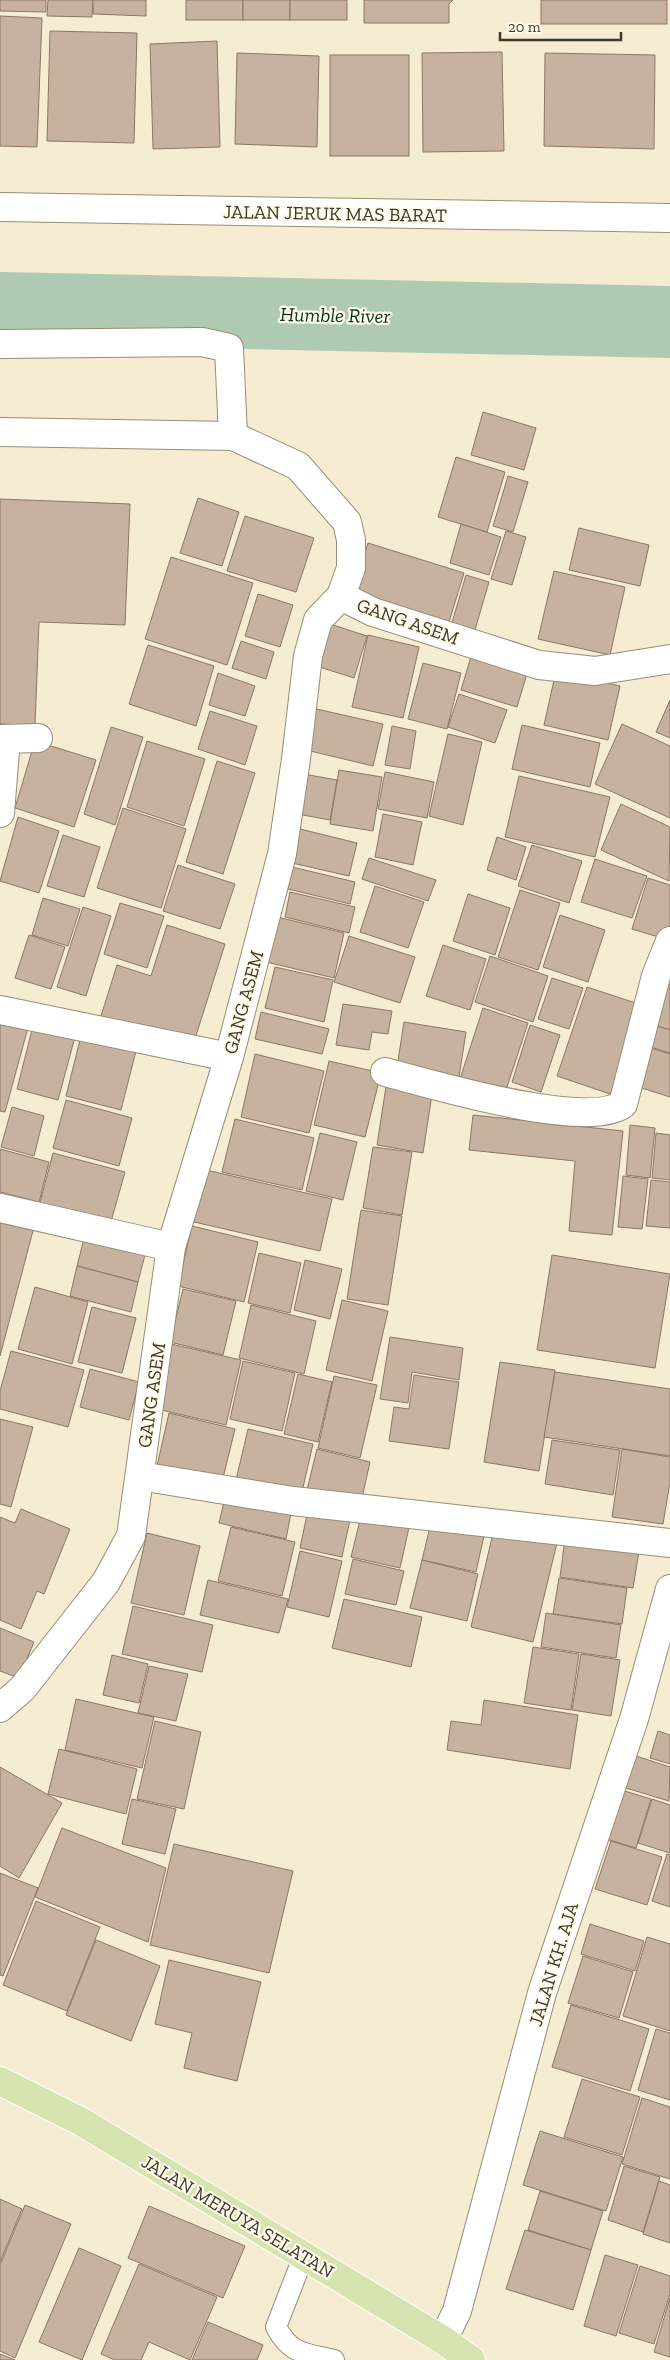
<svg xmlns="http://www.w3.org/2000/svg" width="670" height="2360" font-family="'Zilla Slab',serif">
<rect width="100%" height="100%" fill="#f5ecd2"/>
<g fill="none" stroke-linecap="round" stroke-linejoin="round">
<!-- river -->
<polyline stroke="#aecbb1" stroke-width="72" points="0,308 670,322"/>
</g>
<!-- building -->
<g fill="#c7b29f" stroke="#8b7765">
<polygon points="0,0 46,0 46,12 0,11"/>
<polygon points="48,0 93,0 92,17 47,16"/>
<polygon points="93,0 146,0 146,16 93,14"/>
<rect x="186" y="0" width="57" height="20"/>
<rect x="243" y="0" width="47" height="20"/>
<rect x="290" y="0" width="57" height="20"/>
<polygon points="364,0 453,0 449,4 449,23 364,23"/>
<rect x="541" y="0" width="126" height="24"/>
<polygon points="0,16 42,18 37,147 0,146"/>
<polygon points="50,31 137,33 134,143 47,141"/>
<polygon points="217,41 220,147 153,149 150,44"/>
<polygon points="502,52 504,151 423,152 422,53"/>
<polygon points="237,53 319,56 317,147 235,144"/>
<polygon points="545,53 655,55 654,149 544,146"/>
<rect x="330" y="55" width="79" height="101"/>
<polygon points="483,412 536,428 524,470 471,455"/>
<polygon points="456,457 505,472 487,532 438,517"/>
<polygon points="508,476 528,482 513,532 493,526"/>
<polygon points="198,498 239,512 222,566 180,553"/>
<polygon points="0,499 130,504 125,625 39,622 35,726 0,724"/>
<polygon points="245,516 314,538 296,592 227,571"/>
<polygon points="461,524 501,537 489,575 450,563"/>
<polygon points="579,528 649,545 640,586 569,570"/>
<polygon points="506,531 526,537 512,585 491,579"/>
<polygon points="368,543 464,573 449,622 353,592"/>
<polygon points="171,557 253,583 227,665 145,639"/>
<polygon points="554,571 625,587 610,655 538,639"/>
<polygon points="466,575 489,582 474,633 451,626"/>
<polygon points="258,594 293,605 280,647 245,636"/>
<polygon points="324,622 367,636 354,678 310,664"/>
<polygon points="368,635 419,647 403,718 352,707"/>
<polygon points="241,641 274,652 266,679 232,668"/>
<polygon points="148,645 214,666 196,726 129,704"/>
<polygon points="473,650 529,667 517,707 461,690"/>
<polygon points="423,663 461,673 447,729 408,719"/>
<polygon points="556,671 620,686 608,740 544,725"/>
<polygon points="218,673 255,686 245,716 209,705"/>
<polygon points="459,694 507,710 495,743 448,727"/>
<polygon points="670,700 670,738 656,732"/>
<polygon points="312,708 383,724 373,766 302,749"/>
<polygon points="210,711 257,726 245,765 198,749"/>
<polygon points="622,724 670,746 670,818 595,784"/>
<polygon points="522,725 600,743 590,787 512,769"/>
<polygon points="392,726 416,731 410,769 385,765"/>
<polygon points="111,727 143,737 115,825 84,814"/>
<polygon points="448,734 482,742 463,825 429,816"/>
<polygon points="35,741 96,760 74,827 15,808"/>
<polygon points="147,741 205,759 184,826 127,807"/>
<polygon points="217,761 255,773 223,874 186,862"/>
<polygon points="339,770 382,777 373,831 330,824"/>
<polygon points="385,772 434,782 427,818 378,809"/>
<polygon points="298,773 337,780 330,820 292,813"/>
<polygon points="519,776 610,797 595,857 505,837"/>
<polygon points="621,804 670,827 669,881 601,850"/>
<polygon points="123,808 186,829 161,908 97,888"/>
<polygon points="383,814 422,822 413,865 375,857"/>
<polygon points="18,817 59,831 39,893 0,881"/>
<polygon points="300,829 357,843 349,876 292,863"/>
<polygon points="63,835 100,847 84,897 47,886"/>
<polygon points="497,837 526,847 516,880 487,870"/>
<polygon points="532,845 582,861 569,903 518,886"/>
<polygon points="369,858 436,880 428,901 362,879"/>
<polygon points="595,859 647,876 632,918 581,902"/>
<polygon points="178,865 235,884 220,929 163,911"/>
<polygon points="288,866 355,882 350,904 284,888"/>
<polygon points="648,878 670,885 670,925 665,939 632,929"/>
<polygon points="375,886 424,902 408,948 360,932"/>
<polygon points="520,890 560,903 538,970 498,957"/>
<polygon points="290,892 355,907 349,933 285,917"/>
<polygon points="468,894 510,908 495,955 453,941"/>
<polygon points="43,898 80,909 68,946 32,935"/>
<polygon points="120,903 164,916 147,968 104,954"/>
<polygon points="83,907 111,916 86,996 57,987"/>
<polygon points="560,915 605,930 588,982 543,967"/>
<polygon points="273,916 344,933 334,978 262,961"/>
<polygon points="167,925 225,944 193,1045 101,1016 117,965 151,976"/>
<polygon points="29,935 65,947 51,989 15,978"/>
<polygon points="349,936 415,957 400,1003 334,982"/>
<polygon points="443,945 486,959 470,1010 426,996"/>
<polygon points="490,956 548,976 533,1022 475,1002"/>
<polygon points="275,967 333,980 324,1022 265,1008"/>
<polygon points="552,978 583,988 569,1029 538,1019"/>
<polygon points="664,981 670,983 670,1030 650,1024"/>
<polygon points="587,987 645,1006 616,1096 557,1076"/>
<polygon points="343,1004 392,1011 388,1034 372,1032 369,1050 336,1045"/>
<polygon points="483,1008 528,1023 504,1096 459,1082"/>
<polygon points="261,1012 329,1029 322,1054 255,1039"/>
<polygon points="0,1016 29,1024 5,1112 0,1111"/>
<polygon points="34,1022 76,1033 58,1100 17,1089"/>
<polygon points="404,1022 466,1032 459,1077 397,1067"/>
<polygon points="650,1024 670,1030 670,1053 644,1045"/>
<polygon points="530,1025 560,1035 541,1092 512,1082"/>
<polygon points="82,1032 137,1047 121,1110 66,1096"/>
<polygon points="641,1045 670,1054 670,1097 629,1084"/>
<polygon points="255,1054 324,1071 309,1133 241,1117"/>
<polygon points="329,1061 381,1073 365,1137 314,1125"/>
<polygon points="387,1080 433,1088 423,1153 377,1145"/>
<polygon points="66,1100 132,1118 119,1166 53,1148"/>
<polygon points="12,1107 44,1116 34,1156 1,1147"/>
<polygon points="473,1115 623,1131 612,1235 569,1231 575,1161 469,1150"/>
<polygon points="235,1119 314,1138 302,1190 222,1172"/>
<polygon points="630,1125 655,1128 650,1178 626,1175"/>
<polygon points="320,1133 357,1142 343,1200 306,1191"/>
<polygon points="656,1133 670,1135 670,1180 652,1178"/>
<polygon points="373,1147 412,1152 402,1215 363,1208"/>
<polygon points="0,1149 49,1162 39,1202 0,1192"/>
<polygon points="53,1153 125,1172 110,1225 39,1206"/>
<polygon points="202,1169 332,1199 320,1251 190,1221"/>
<polygon points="623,1176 648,1179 642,1229 618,1227"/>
<polygon points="651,1180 670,1182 670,1228 646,1226"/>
<polygon points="361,1210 402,1216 388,1305 347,1299"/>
<polygon points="0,1218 34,1227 0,1356"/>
<polygon points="192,1226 258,1242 244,1302 178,1286"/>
<polygon points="85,1235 146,1251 138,1282 77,1266"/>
<polygon points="259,1253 301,1263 290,1313 248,1303"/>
<polygon points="552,1255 670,1274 655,1368 537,1350"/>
<polygon points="305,1260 342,1269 330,1319 294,1310"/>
<polygon points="77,1266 138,1282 131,1312 70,1296"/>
<polygon points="35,1287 88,1302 72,1364 18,1349"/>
<polygon points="183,1289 236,1301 223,1355 170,1342"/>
<polygon points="342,1300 388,1311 372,1381 326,1370"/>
<polygon points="251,1305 316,1321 304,1374 239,1358"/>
<polygon points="92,1307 136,1318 122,1373 78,1362"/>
<polygon points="390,1337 463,1348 459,1380 412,1372 408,1403 380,1399"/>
<polygon points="171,1344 241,1360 226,1425 157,1409"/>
<polygon points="11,1351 84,1370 68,1427 0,1409 0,1391"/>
<polygon points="243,1361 295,1373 282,1431 230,1419"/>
<polygon points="500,1362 555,1370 539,1471 484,1462"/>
<polygon points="90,1369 139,1382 129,1420 80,1407"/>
<polygon points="555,1372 670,1389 670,1456 544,1437"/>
<polygon points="298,1374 332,1382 318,1442 284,1434"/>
<polygon points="414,1375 459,1382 449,1449 389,1441 394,1407 409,1409"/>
<polygon points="334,1376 377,1385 360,1458 318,1448"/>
<polygon points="169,1413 235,1429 222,1482 157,1466"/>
<polygon points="0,1419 33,1427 11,1507 0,1504"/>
<polygon points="248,1429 313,1444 301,1496 236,1480"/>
<polygon points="552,1440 620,1450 613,1495 545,1484"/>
<polygon points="317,1449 370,1462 360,1507 306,1494"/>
<polygon points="622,1449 670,1457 670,1482 663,1524 612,1517"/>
<polygon points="226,1493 292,1508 286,1539 219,1523"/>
<polygon points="309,1505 351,1515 342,1557 300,1548"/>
<polygon points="21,1509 70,1529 44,1594 37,1591 21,1629 0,1620 0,1517 15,1523"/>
<polygon points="362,1512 410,1523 400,1568 351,1557"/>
<polygon points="432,1519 485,1531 476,1572 422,1560"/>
<polygon points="231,1527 295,1542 282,1596 218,1581"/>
<polygon points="494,1529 557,1543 533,1642 471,1627"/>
<polygon points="147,1533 200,1546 184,1615 131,1603"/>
<polygon points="565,1539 639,1551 633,1588 560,1577"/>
<polygon points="300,1551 342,1561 329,1617 287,1607"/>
<polygon points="353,1559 404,1571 396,1605 345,1594"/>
<polygon points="422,1560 478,1574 467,1621 410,1608"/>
<polygon points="559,1578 627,1588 622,1624 553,1614"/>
<polygon points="208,1580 288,1599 279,1633 200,1615"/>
<polygon points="344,1599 422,1617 411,1667 332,1648"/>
<polygon points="133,1606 213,1625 202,1672 122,1654"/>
<polygon points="546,1613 621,1625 616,1658 541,1647"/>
<polygon points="0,1628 34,1642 19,1678 0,1671"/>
<polygon points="533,1647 579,1654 571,1710 524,1703"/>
<polygon points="581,1654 620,1660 611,1716 572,1710"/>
<polygon points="112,1655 148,1664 139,1703 103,1695"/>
<polygon points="149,1666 188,1674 176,1721 138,1713"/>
<polygon points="76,1699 154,1717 142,1768 65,1750"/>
<polygon points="484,1700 578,1715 570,1769 447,1750 451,1721 481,1725"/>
<polygon points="155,1721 201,1732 184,1809 137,1799"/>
<polygon points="658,1731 670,1735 670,1764 650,1758"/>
<polygon points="59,1749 137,1769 126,1814 48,1794"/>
<polygon points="636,1756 670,1767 669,1801 626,1788"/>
<polygon points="0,1767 62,1803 19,1878 0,1866"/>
<polygon points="618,1789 651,1799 636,1848 603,1838"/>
<polygon points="132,1799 176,1809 165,1854 122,1844"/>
<polygon points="652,1799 670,1805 670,1853 638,1843"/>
<polygon points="62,1828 166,1868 148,1942 35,1897"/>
<polygon points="611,1841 662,1857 647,1905 595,1889"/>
<polygon points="174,1844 293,1871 269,1973 150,1945"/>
<polygon points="667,1854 670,1855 670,1907 652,1901"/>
<polygon points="0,1873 38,1888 3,1976 0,1975"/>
<polygon points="36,1901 100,1927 67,2011 3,1985"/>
<polygon points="590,1924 644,1941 635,1971 581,1954"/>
<polygon points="647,1937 670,1944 670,2031 623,2016"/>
<polygon points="96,1940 160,1966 131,2041 66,2015"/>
<polygon points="583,1956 633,1972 619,2018 568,2003"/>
<polygon points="169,1960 261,1982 237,2081 184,2068 192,2033 155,2024"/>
<polygon points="571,2005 649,2029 630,2091 552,2067"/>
<polygon points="656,2029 670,2033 670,2100 638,2090"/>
<polygon points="582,2079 640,2097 622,2155 564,2137"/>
<polygon points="642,2098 670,2107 670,2179 622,2164"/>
<polygon points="540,2131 623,2157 606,2211 523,2185"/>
<polygon points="624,2166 660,2177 643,2232 608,2220"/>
<polygon points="659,2181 670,2185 670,2243 643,2234"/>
<polygon points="540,2191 603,2211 591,2250 528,2230"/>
<polygon points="0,2199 22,2209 0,2262"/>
<polygon points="25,2205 71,2224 15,2358 0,2351 0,2265"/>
<polygon points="149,2206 245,2246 223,2298 128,2258"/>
<polygon points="525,2230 591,2250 573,2310 506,2289"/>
<polygon points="79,2248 121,2266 82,2360 39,2342"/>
<polygon points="605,2255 638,2265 616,2336 584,2326"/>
<polygon points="139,2264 217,2297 190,2360 149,2342 141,2360 115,2360 101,2354"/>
<polygon points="640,2266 670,2276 670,2294 654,2344 619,2333"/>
<polygon points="670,2298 670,2357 654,2352"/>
<polygon points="208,2322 263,2345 257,2360 192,2360"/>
<polygon points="0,2354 15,2360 0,2360"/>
</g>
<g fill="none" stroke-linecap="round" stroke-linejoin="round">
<!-- lane casing -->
<g stroke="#968e75" stroke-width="22">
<path id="lane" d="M304 2255 276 2327C291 2355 305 2353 334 2360"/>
</g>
<!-- street casing -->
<g stroke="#968e75" stroke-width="30">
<g id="street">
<polyline points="0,207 670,218"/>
<polyline points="0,344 202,342 229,348 233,436"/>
<polyline points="0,432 233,436 298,466 347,522 351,540 351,568 341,596 318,620 308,656 296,759 282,854 229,1057 171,1247 131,1536 106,1582 22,1689 0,1708"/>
<polyline points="341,596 373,612 539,665 595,671 670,659"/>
<polyline points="0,739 38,738"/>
<polyline points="0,813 6,739"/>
<polyline points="0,1010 229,1057"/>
<path d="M385 1072C431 1084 587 1131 623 1104L656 976 670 941"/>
<polyline points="0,1208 171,1247"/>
<polyline points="140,1476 293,1501 670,1543"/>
<polyline points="443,2340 457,2311 542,1993 634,1719 670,1589"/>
</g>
</g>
<!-- primary casing -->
<g stroke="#fff" stroke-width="30">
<polyline id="primary" points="0,2081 80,2121 443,2340 471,2360"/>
</g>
<!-- lane -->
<use href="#lane" stroke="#fff" stroke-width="20"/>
<!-- street -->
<use href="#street" stroke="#fff" stroke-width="28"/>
<!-- primary -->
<use href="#primary" stroke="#d7e3b0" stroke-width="28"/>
</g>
<g text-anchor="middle" stroke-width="4.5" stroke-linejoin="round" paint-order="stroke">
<!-- street labels -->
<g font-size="19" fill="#3c392e" stroke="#fffae9">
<text transform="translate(335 213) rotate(1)" y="7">JALAN JERUK MAS BARAT</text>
<text transform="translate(408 621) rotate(19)" y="7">GANG ASEM</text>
<text transform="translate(243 1002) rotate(-75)" y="7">GANG ASEM</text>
<text transform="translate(151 1395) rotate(-82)" y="7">GANG ASEM</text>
<text transform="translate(553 1964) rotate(-73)" y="7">JALAN KH. AJA</text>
<text transform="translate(238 2216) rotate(31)" y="7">JALAN MERUYA SELATAN</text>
</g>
<!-- water labels -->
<g font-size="20" font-style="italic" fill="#043411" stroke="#fffae9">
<text transform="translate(335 315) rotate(1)" y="7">Humble River</text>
</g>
</g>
<!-- scale -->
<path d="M500 32v8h121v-8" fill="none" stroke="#3c392e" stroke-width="2.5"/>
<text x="508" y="32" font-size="15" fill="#3c392e" stroke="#fffae9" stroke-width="4" paint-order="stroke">20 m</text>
</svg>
